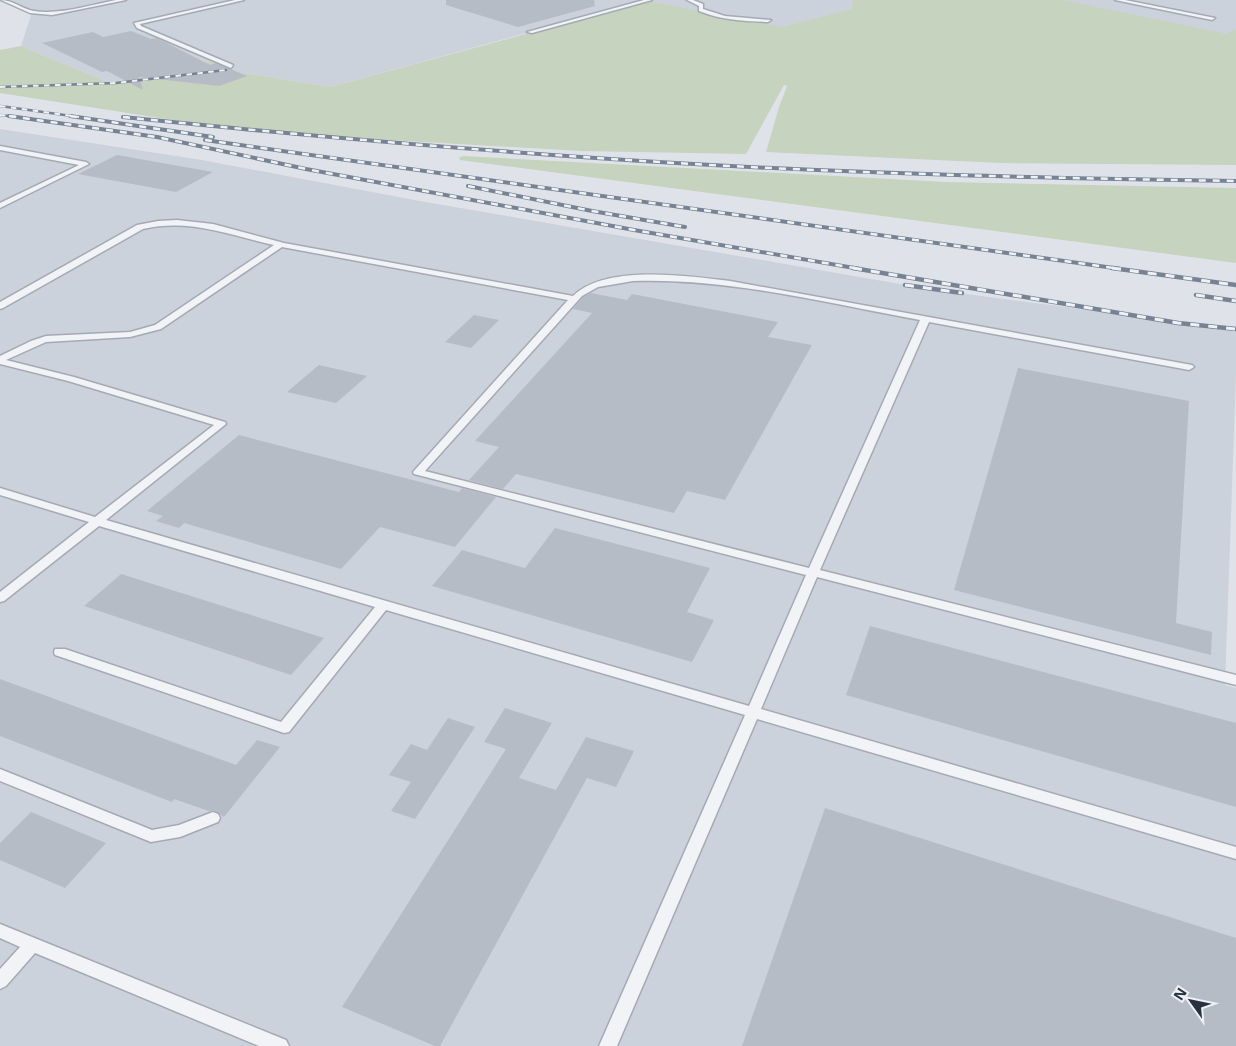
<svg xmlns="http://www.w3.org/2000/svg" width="1236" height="1046" font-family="'Noto Sans',sans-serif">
<rect width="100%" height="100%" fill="#dfe3e9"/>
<!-- built -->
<g fill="#ccd2db">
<polygon points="3,0 915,0 813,33 530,32 330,87 232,71 110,83 21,46 32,12"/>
<polygon points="1038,0 1236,0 1236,41"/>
<polygon points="0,129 202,160 420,201 935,290 1236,329 1236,375 1225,685 1236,688 1236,1046 0,1046"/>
</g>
<!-- green -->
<g fill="#c5d3bf">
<polygon points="853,0 1063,0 1227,34 1236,29 1236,165 1000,163 766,152 779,107 787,86 784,85 746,154 581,151 249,132 0,93 0,50 21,46 110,83 217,60 231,66 232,71 330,87 647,1 783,27 852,9"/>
<polygon points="463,156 946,182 1236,188 1236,263 460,160 459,158"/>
</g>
<!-- building -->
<g fill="#b6bcc5">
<polygon points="446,0 594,0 595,6 518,27 446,5"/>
<polygon points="131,31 151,39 156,38 165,42 210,65 216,63 247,76 219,86 139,77 143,90 107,71 102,72 42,43 93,32 103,37"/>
<polygon points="117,155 213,172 176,192 78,174"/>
<polygon points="591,293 627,300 632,294 778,322 768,337 812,345 725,500 687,491 674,513 516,474 503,489 469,480 499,447 475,441 592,313 573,309 583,297"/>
<polygon points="474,315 499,320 471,348 445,342"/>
<polygon points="319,365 367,376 336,403 287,392"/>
<polygon points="1018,368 1189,401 1176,623 1212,632 1211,655 954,590"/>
<polygon points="239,435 459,492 462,488 496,497 455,547 380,527 341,569 184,523 179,528 156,521 163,516 147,511"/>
<polygon points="555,528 710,568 687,612 714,620 692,662 432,586 462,550 525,568"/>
<polygon points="121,574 324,638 291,675 84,606"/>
<polygon points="870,626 1236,723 1236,807 846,695"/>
<polygon points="0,679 236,765 257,740 280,747 224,817 214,810 209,811 174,799 172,802 0,736"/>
<polygon points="505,708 552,723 519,778 556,790 586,737 634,751 616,787 587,778 440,1046 435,1046 342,1007 506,749 484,742"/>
<polygon points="448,718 475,727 415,819 391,811 411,782 389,775 411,744 427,750"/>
<polygon points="825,808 1236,938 1236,1046 742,1046"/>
<polygon points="31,812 106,843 65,888 0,860 0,843"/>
</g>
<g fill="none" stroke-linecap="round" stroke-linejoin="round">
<!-- lane casing -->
<g stroke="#a4aab3" stroke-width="3">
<g id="lane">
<path d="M1 0C13 0 22 9 34 11 60 15 90 5 116 0H126L52 15 30 13Z"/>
<polygon points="235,0 244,0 140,24 141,26 233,65 231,68 137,28 134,23"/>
<polygon points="644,0 652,0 532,33 527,32"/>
<path d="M687 0H693L703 4V9L725 16 771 20 768 22C744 21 721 20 699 11V6Z"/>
<polygon points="1115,0 1125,0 1215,18 1212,20"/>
<polygon points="0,146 86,162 89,164 0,208 0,203 79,165 0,150"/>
<path d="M177 220 213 224 284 243 573 296C606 264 687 276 730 281L1192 365 1194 367 1189 370 929 322 820 570 1236 675V685L817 577 761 709 1236 847V859L757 719 617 1046H599L745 715 386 610 289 732 284 733 55 655 54 652 55 649H65L281 722 375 607 99 526 4 601 0 602V592L89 522 0 495V488L95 517 214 425 68 381 0 364V356L31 341 46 336 130 332 155 325 274 245C229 235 189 218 143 229L3 308 0 309V302L137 225 158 221ZM282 247 568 300 413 472 414 474 806 575 749 706 106 520 226 424 225 422 74 377 6 360 46 342 130 337 161 329ZM633 281C729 278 826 303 920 320L809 568 425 471 582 296 598 287Z"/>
<polygon points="0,769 152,830 179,825 213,812 218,814 220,818 218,822 180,837 151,842 0,781"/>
<polygon points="0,924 286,1040 289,1046 259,1046 35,953 6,986 0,989 0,969 20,947 0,938"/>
</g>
</g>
<!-- lane -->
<use href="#lane" fill="#f1f3f7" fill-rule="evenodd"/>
<!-- rail-far2 casing -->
<g stroke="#778393" stroke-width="2.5">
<g id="rail-far2">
<polyline points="0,87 116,83 226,70"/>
<polyline points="0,106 79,117"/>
<polyline points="0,115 18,117"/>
<polyline points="123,117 128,117"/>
</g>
</g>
<!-- rail-far1 casing -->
<g stroke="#778393" stroke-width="4">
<g id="rail-far1">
<polyline points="9,116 157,137 306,169 634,230 860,269"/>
<polyline points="70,116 213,137"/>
<path d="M123 117C307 136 491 152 676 163 862 174 1049 178 1236 181"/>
<polyline points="205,140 1121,269"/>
<polyline points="468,186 592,211 685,227"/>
</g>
</g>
<!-- rail casing -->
<g stroke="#778393" stroke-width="4.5">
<g id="rail">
<polyline points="853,268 1178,323 1236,329"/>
<polyline points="1112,268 1236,285"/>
<polyline points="905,285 962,293"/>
<polyline points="1196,295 1236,301"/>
</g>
</g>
<!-- rail-far2 -->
<use href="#rail-far2" stroke="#eef2f6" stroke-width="2" stroke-dasharray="5.5" stroke-linecap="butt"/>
<!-- rail-far1 -->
<use href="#rail-far1" stroke="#eef2f6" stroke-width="2.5" stroke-dasharray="7" stroke-linecap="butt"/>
<!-- rail -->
<use href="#rail" stroke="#eef2f6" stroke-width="3" stroke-dasharray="9" stroke-linecap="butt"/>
</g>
<!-- north arrow -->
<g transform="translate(1191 1001) rotate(303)" stroke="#eef2f6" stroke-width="4" paint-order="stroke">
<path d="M0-4L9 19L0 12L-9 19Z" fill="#273140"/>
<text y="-8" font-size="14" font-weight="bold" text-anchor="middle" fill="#273140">N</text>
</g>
</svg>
